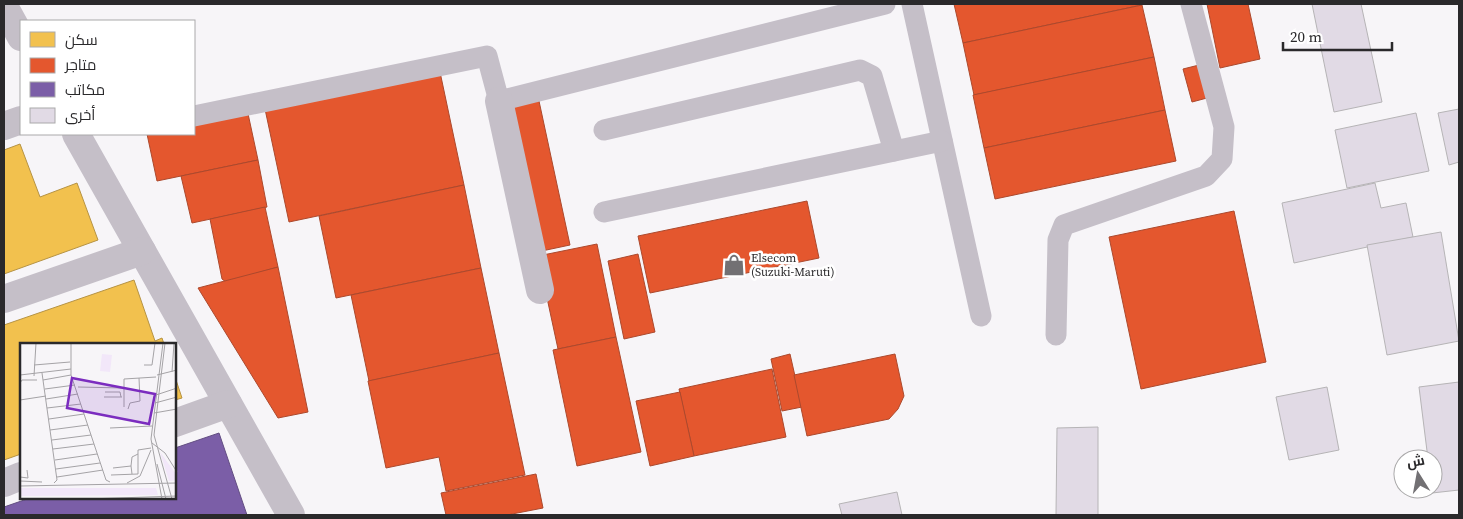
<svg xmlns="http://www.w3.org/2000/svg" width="1463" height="519" font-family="'Source Serif 4',Cairo,serif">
<rect width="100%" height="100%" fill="#f7f5f8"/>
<!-- homes -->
<g fill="#f2c14e" stroke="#b69344">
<polygon points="20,144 40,197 77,183 98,240 4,274 4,150"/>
<polygon points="134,280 155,341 162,338 164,344 21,344 21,454 4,460 4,325"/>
<polygon points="175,377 182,398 175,400"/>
</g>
<!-- shops -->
<g fill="#e4572e" stroke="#ac492d">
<polygon points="954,4 1141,4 1142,5 963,43"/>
<polygon points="1207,4 1248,4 1260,59 1220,68"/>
<polygon points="1142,5 1154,57 974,95 963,43"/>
<polygon points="1154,57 1165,110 984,148 973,95"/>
<polygon points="1199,65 1207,98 1192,102 1183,69"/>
<polygon points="440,72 464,185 289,222 265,109"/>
<polygon points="539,101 570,245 537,252 507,108"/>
<polygon points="247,109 258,160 157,181 147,134 194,134 194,120"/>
<polygon points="1165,110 1176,161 995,199 984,148"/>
<polygon points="258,160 267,207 192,223 181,176"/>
<polygon points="464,185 481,268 336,298 319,216"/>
<polygon points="807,201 819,258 650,293 638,236"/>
<polygon points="265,207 278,267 226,282 222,279 210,219"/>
<polygon points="1234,211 1266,362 1141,389 1109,237"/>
<polygon points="597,244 616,337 558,349 538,256"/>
<polygon points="638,254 655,332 624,339 608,261"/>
<polygon points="278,267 308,412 278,418 198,288"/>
<polygon points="481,268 499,353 369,381 351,295"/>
<polygon points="616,337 641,452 577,466 553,350"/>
<polygon points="499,353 525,475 446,491 439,457 386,468 368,381"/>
<polygon points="790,354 802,407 782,411 771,359"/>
<polygon points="895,354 904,396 898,409 889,419 807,436 794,375"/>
<polygon points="772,369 786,437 694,456 679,389"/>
<polygon points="680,392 694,456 650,466 636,401"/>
<polygon points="536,474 543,508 507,515 446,515 441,493"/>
</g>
<!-- offices -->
<polygon fill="#7b5ea7" stroke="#634e82" points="219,433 247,515 4,515 4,507 30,498 175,498 175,448"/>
<!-- building -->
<g fill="#e1dae5" stroke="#b6b4b6">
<polygon points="1312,4 1361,4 1382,102 1334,112"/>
<polygon points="1459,109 1459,162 1449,165 1438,113"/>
<polygon points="1416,113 1429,171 1347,188 1335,130"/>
<polygon points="1375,183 1381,208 1406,203 1413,237 1294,263 1282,203"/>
<polygon points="1441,232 1459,341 1387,355 1367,245"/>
<polygon points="1459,382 1459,490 1432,493 1433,459 1428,459 1419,387"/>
<polygon points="1327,387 1339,450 1289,460 1276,397"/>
<polygon points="1098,427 1098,515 1056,515 1057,428"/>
<polygon points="897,492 902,515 842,515 839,504"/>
</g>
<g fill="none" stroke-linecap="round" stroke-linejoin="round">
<!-- service -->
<g stroke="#c5bfc8" stroke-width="21">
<polyline points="912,4 981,316"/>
<polyline points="194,116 487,56 499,101 885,4"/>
<polyline points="604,130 860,70 872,76 894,151"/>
<polyline points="604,212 942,141"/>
<polyline points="1056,335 1058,240 1064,225 1206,176 1222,159 1224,127 1191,4"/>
</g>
<!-- minor -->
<g stroke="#c5bfc8" stroke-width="28">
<polyline points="4,6 21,37"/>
<polyline points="499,101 540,290"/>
<polyline points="4,126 21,120"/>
<polyline points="76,134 291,515"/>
<polyline points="4,299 142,251"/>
<polyline points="175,423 228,404"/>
<polyline points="4,483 21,476"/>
</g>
</g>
<!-- icons -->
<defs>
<g id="shop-bare" transform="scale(1.725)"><path d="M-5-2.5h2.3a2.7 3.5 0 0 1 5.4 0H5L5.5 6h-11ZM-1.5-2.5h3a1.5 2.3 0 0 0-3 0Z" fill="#727073" stroke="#fff" stroke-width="2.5" paint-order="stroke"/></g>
</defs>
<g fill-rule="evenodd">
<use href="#shop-bare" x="734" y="265"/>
</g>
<g text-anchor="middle" stroke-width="5" stroke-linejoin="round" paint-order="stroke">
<!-- poi labels -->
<g font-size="12" fill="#2a292b" stroke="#fff" text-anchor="start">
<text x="751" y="262">Elsecom<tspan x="751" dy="14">(Suzuki-Maruti)</tspan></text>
</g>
</g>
<!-- overview -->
<g transform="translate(20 343)">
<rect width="156" height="156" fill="#f7f5f8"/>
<path d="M82 11 92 12 90 29 80 28ZM140 109 156 131V137L149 138ZM0 145H136L138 152 0 153Z" fill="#f2e7f9"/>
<path fill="none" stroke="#a5a3a6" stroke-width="1" d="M51 0V32L86 137 90 139M145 0 134 92 152 156M14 22 50 19M124 22H132L135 0M152 29 154 0M22 30 37 137 34 140M0 32 51 26M137 32 157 27M14 33 16 0M23 37 51 32M0 40 2 37H17M58 44 104 45M25 46 55 42M85 49H100L101 54M136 52 157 45M84 54H102M26 56 58 51M0 57 26 53M135 60 157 54M104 64V36L136 34M27 65 61 61M108 66 110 60 120 58 119 35M134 70 157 66M29 76 64 71M90 85 132 83M30 87 68 82M32 97 71 92M132 100 145 110 157 129M33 106 74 101M35 117 77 111M137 121 146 156M111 123 112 114 118 111M93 125 111 123 112 131M36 126 80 120M91 132 118 131V107L131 105M0 134 8 135 7 127M37 134 83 127M0 138 22 139M107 140 120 133 131 107M0 143 157 140M0 156H34M67 156 157 153M142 156 131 96 143 0"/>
<path fill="#7b2cbf" fill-opacity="0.15" stroke="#7b2cbf" stroke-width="2.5" d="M52 35 135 51 129 81 47 65Z"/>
<rect width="156" height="156" fill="none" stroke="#2a292b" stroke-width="2.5"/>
</g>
<!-- border -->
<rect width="1463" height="519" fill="none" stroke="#2a292b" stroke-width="10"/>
<!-- legend -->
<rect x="20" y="20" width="175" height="115" fill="#ffffff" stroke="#aaa9aa"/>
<rect x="30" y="32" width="25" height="15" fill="#f2c14e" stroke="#aaa9aa"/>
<text x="65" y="45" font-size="15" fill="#2a292b">سكن</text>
<rect x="30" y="58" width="25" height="15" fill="#e4572e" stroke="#aaa9aa"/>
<text x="65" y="70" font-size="15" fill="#2a292b">متاجر</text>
<rect x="30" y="82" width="25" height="15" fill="#7b5ea7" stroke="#aaa9aa"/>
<text x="65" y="95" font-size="15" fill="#2a292b">مكاتب</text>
<rect x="30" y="108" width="25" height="15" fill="#e1dae5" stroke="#aaa9aa"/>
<text x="65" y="120" font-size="15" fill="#2a292b">أخرى</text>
<!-- north arrow -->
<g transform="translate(1418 474) rotate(349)"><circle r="24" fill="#ffffff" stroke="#aaa9aa"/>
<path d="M0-4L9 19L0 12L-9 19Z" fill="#727073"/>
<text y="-8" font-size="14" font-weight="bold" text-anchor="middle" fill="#2a292b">ش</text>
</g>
<!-- scale -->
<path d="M1283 42v8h109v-8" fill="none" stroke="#2a292b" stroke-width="2.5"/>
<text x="1290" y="42" font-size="15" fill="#2a292b" stroke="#ffffff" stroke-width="4" paint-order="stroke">20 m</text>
</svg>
